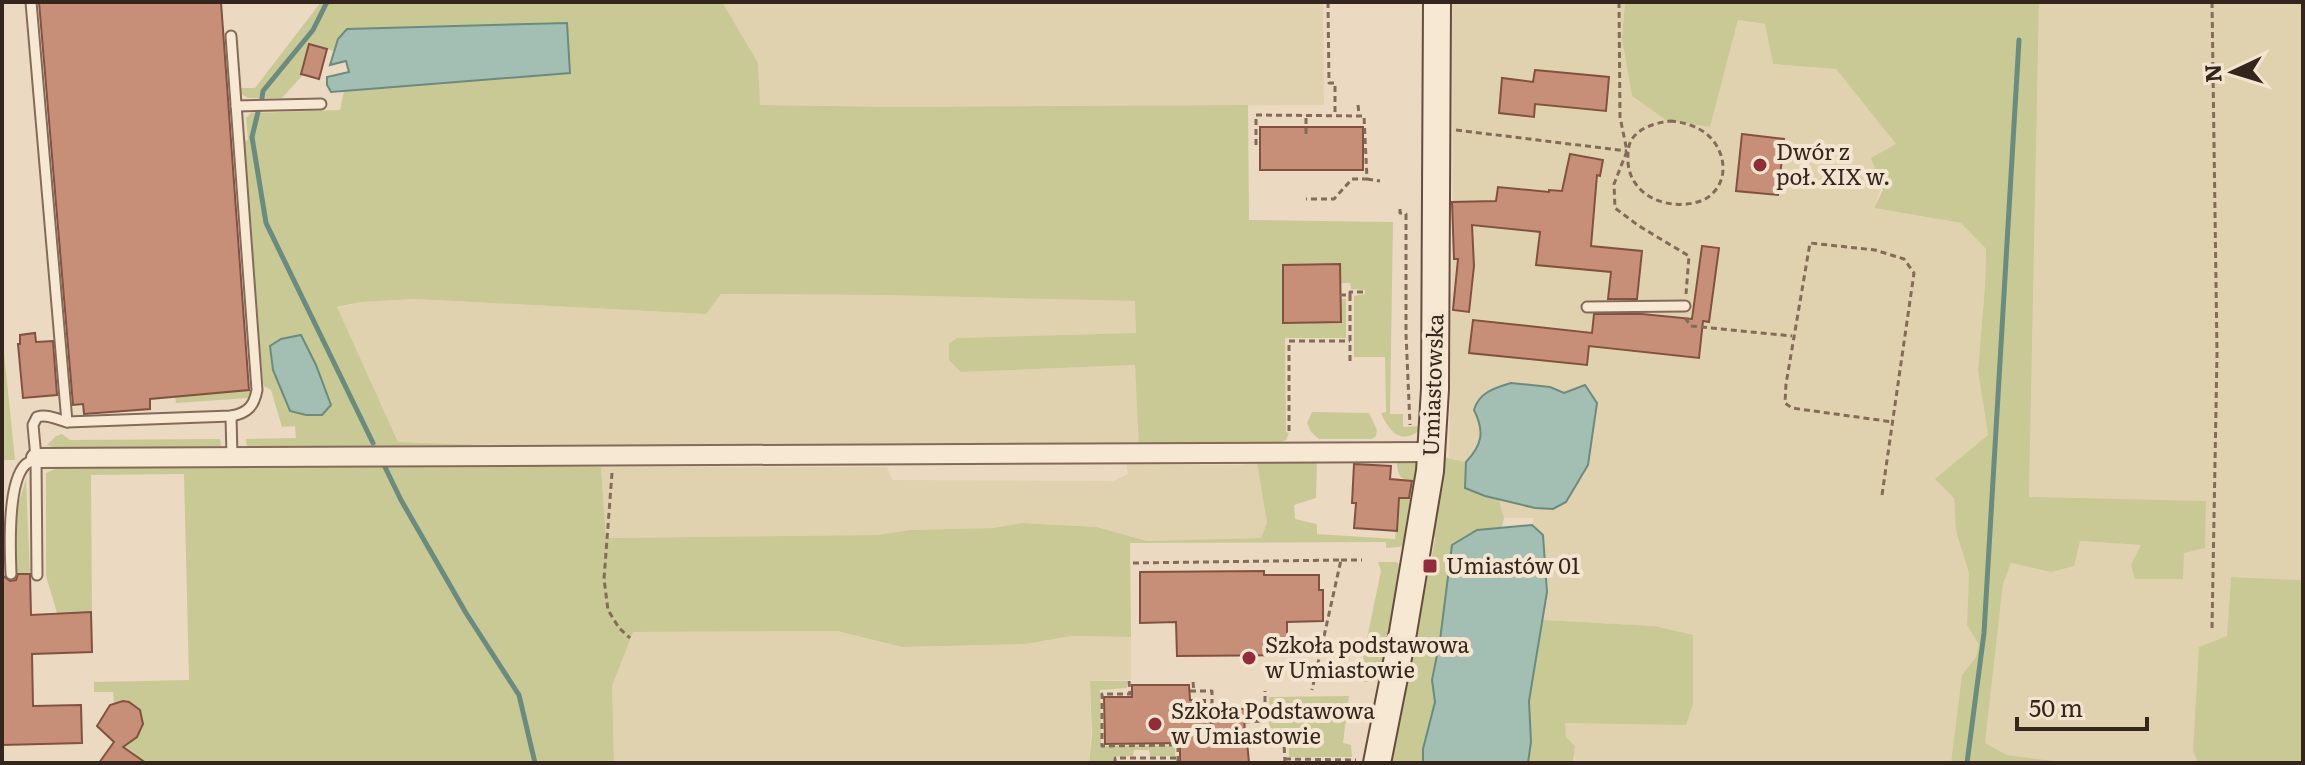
<svg xmlns="http://www.w3.org/2000/svg" width="2305" height="765" font-family="Literata,serif">
<rect width="100%" height="100%" fill="#ecd9c1"/>
<!-- farmland -->
<g fill="#e1d2af">
<polygon points="722,2 1323,2 1324,105 899,107 760,105"/>
<polygon points="1452,2 1625,2 1622,38 1666,120 1710,127 1738,20 1766,24 1773,64 1836,69 1897,145 1874,208 1961,223 1986,249 1985,286 1978,371 1988,435 1954,498 1956,532 1969,573 1967,625 1979,645 1976,657 1962,675 1951,763 1573,763 1575,758 1566,737 1564,723 1654,626 1543,620 1547,592 1543,535 1532,525 1534,518 1504,518 1499,500 1465,488 1466,462 1449,458 1453,221"/>
<polygon points="2039,2 2303,2 2303,580 2231,577 2227,636 2193,751 2198,763 2068,763 2007,755 1985,743 2003,584 2011,563 2051,572 2079,541 2142,545 2131,565 2135,579 2182,579 2184,552 2205,548 2205,501 2029,498"/>
<polygon points="721,294 885,295 1136,301 1137,333 957,338 961,372 1136,365 1139,449 644,449 398,442 337,308 361,302 414,299 705,314"/>
<polygon points="1257,463 1267,523 1262,538 1147,541 1097,527 1022,523 993,528 909,530 878,535 606,538 601,467 887,467 892,480 1113,481 1128,474 1126,464 1239,465"/>
<polygon points="837,631 902,647 1025,644 1072,636 1131,637 1131,680 1090,681 1091,735 1089,763 614,763 612,686 632,632"/>
</g>
<!-- green -->
<g fill="#c9c995">
<path d="M321 2H722L758 63 760 105 899 107 1248 105 1249 220 1393 222 1390 414H1403V427L1424 426C1404 446 1391 436 1381 413L1386 412 1385 357H1354V296L1365 294V290L1351 289 1350 283H1340L1339 264 1283 265 1284 322 1340 299H1346V338H1285L1286 432 1289 433 1286 440 1277 444 1139 449 1135 365 961 372 949 360V344L957 338 1136 333 1135 301 885 295 721 294 706 314 415 299 361 302 337 307 398 442 486 445 248 447 246 443V439L296 438 295 426 282 427 271 390 264 386 263 382 244 141 248 140 246 118 251 113 340 110 344 91 570 72 567 24 338 39 334 51 309 44 301 74 303 75 282 98H248L240 93V88H255Z"/>
<polygon points="1625,2 2039,2 2029,497 2206,501 2205,548 2184,553 2183,579 2135,579 2131,565 2141,545 2080,541 2074,566 2051,572 2011,563 2003,584 1985,743 2007,755 2068,763 1951,763 1962,675 1976,657 1979,645 1967,625 1969,573 1956,532 1954,498 1935,479 1988,435 1978,371 1985,286 1986,249 1961,223 1874,208 1883,190 1871,158 1896,144 1836,69 1773,64 1765,24 1738,20 1710,127 1666,120 1632,96 1622,38"/>
<polygon points="2,333 15,460 2,460"/>
<polygon points="254,390 253,395 249,398 176,403 175,396"/>
<polygon points="1312,412 1369,413 1377,430 1376,436 1372,439 1319,439 1311,432 1307,423"/>
<polygon points="62,434 70,440 220,439 221,446 59,449 47,445 56,436"/>
<polygon points="1443,457 1466,462 1465,488 1499,500 1504,518 1502,527 1477,530 1452,546 1440,640 1432,680 1435,702 1423,749 1423,763 1388,763 1429,570 1433,563 1431,562 1435,538 1432,532"/>
<path d="M1270 459H1317L1316 498 1294 505 1295 519 1317 524V534L1395 539 1398 512 1380 510 1395 497 1412 498 1413 481C1399 480 1397 474 1397 460L1416 463 1419 466 1407 543 1400 547 1386 548V542L1130 543 1131 637 1072 636 1025 644 902 647 837 631 633 632 612 686 614 763H143L133 754 125 751 124 743C148 737 149 714 129 702L114 703 113 692H94V682L189 680 184 474 91 475 92 612 57 613 46 576V473L57 468 421 464 601 467 606 538 878 535 909 530 993 528 1022 523 1097 527 1147 541 1261 538 1267 523 1257 463Z"/>
<polygon points="26,479 30,574 16,574 16,511"/>
<polygon points="1378,562 1396,562 1401,565 1390,639 1385,639 1384,649 1388,650 1382,679 1372,682 1360,682 1364,653 1381,571"/>
<polygon points="2231,577 2303,580 2303,763 2198,763 2193,751 2199,647 2227,636"/>
<polygon points="1543,620 1654,626 1693,635 1693,704 1686,725 1565,723 1566,737 1575,746 1573,763 1528,763 1531,742 1529,701"/>
<polygon points="1090,681 1127,681 1127,688 1100,690 1101,746 1175,746 1175,756 1150,756 1149,750 1134,750 1133,756 1113,757 1113,763 1089,763 1092,735"/>
<polygon points="1349,696 1343,743 1351,745 1352,757 1289,757 1289,736 1269,736 1269,697"/>
</g>
<!-- water -->
<g fill="#a3beb3" stroke="#6b8b7f" stroke-width="2">
<polygon points="567,23 570,73 331,92 327,85 327,77 349,72 346,61 330,65 338,39 347,29"/>
<polygon points="301,335 316,365 331,405 322,415 306,415 290,411 273,370 270,346 281,339"/>
<path d="M1511 383 1550 387 1564 393 1585 385 1597 403 1588 465 1566 502 1553 509 1535 508 1485 496 1465 488 1466 462C1482 445 1485 432 1474 410 1479 392 1495 388 1511 383Z"/>
<polygon points="1532,525 1543,535 1547,592 1529,701 1531,742 1528,763 1423,763 1423,749 1435,702 1432,680 1440,640 1452,545 1477,530"/>
</g>
<g fill="none" stroke-linecap="round" stroke-linejoin="round">
<!-- stream -->
<g stroke="#6b8b7f" stroke-width="5">
<polyline points="262,98 263,91 313,30 327,2"/>
<polyline points="258,112 252,137 266,223 373,443"/>
<polyline points="383,463 401,500 466,613 519,695 535,763"/>
<polyline points="1967,763 1984,633 2019,40"/>
</g>
</g>
<!-- building -->
<g fill="#c88f78" stroke="#825240" stroke-width="2">
<polygon points="39,2 221,2 249,390 150,399 150,409 84,414 83,404 73,405"/>
<polygon points="309,44 327,49 319,79 301,74"/>
<polygon points="1535,70 1609,77 1606,111 1535,104 1534,117 1499,113 1502,78 1533,82"/>
<rect x="1260" y="127" width="103" height="43"/>
<polygon points="1742,134 1784,139 1778,195 1736,191"/>
<polygon points="1570,154 1603,160 1600,176 1597,175 1591,246 1642,251 1637,299 1608,299 1611,272 1536,265 1540,232 1472,225 1474,266 1469,312 1453,310 1458,259 1454,259 1452,202 1496,201 1498,187 1549,192 1549,190 1562,191"/>
<polygon points="1702,246 1719,248 1709,322 1703,321 1699,358 1589,346 1587,365 1469,353 1473,320 1592,333 1594,314 1642,314 1692,319"/>
<polygon points="1340,264 1341,322 1283,323 1283,265"/>
<polygon points="35,333 36,342 53,341 57,395 23,398 18,344 20,344 20,335"/>
<polygon points="1354,464 1391,466 1390,479 1412,481 1409,498 1399,498 1397,531 1354,528 1356,503 1352,503"/>
<polygon points="1264,571 1264,575 1319,575 1319,590 1323,590 1323,621 1287,622 1287,655 1177,656 1176,622 1140,623 1140,572"/>
<polygon points="18,574 30,574 31,615 91,612 92,652 32,654 33,706 81,705 82,743 2,745 2,575 10,581 16,580"/>
<polygon points="1132,685 1189,685 1190,700 1205,700 1205,708 1244,709 1245,741 1247,741 1249,763 1180,763 1180,743 1105,744 1104,697 1132,697"/>
<polygon points="123,701 129,702 140,710 143,724 137,737 123,747 146,763 99,763 114,742 97,726 110,705"/>
</g>
<g fill="none" stroke-linecap="round" stroke-linejoin="round">
<!-- lane casing -->
<g stroke="#846b59" stroke-width="13">
<g id="lane">
<path d="M31 2 67 422 231 416C248 413 254 406 257 390L231 36"/>
<polyline points="236,106 321,104"/>
<polyline points="1587,307 1685,306"/>
<polyline points="231,416 232,457"/>
<path d="M11 574C10 549 7 484 25 465 27 463 34 460 36 458"/>
<path d="M37 575 36 458 33 425 37 417C48 414 56 419 67 422"/>
</g>
</g>
<!-- street casing -->
<g stroke="#846b59" stroke-width="22">
<polyline id="street" points="36,458 1431,452"/>
</g>
<!-- secondary casing -->
<g stroke="#664c3d" stroke-width="30">
<polyline id="secondary" points="1377,763 1403,632 1430,471 1435,389 1437,2"/>
</g>
<!-- path -->
<g stroke="#846b59" stroke-width="3" stroke-dasharray="6 4" stroke-linecap="butt">
<polyline points="1328,2 1329,83 1335,83 1335,115"/>
<polyline points="1619,2 1620,117 1627,151 1614,184 1615,208 1639,226 1689,256 1686,294"/>
<polyline points="2212,2 2217,353 2212,628"/>
<polyline points="1358,105 1359,114"/>
<path d="M1670 121C1680 122 1690 124 1699 129 1721 140 1732 172 1714 192 1707 200 1697 203 1687 204 1660 207 1631 193 1628 163 1628 155 1627 147 1632 139 1640 127 1656 123 1670 121Z"/>
<polyline points="1456,130 1627,151"/>
<polyline points="1306,134 1306,115"/>
<polyline points="1256,145 1256,115 1364,116 1367,179 1352,179 1334,199 1306,199"/>
<polyline points="1367,179 1380,181"/>
<polyline points="1400,209 1400,213 1406,214 1406,334 1410,425"/>
<polyline points="1340,295 1350,295 1350,364"/>
<polyline points="1350,295 1350,292 1364,292"/>
<polyline points="1685,318 1691,326 1792,336"/>
<polyline points="1289,431 1289,341 1350,341"/>
<polyline points="612,473 604,579 608,610 619,628 630,638"/>
<polyline points="1882,495 1914,273 1904,259 1875,250 1810,243 1786,384 1785,403 1792,408 1893,422"/>
<polyline points="1341,560 1362,560"/>
<polyline points="1133,563 1341,560 1312,690"/>
<polyline points="1129,681 1130,694 1102,694 1102,746 1178,745 1178,763"/>
<polyline points="1193,682 1194,692"/>
<polyline points="1190,691 1212,691 1212,723 1205,723"/>
<polyline points="1244,722 1265,721 1265,691"/>
<polyline points="1248,744 1284,743 1285,763"/>
<polyline points="1285,759 1356,760"/>
<polyline points="1115,763 1115,758 1178,758"/>
</g>
<!-- lane -->
<use href="#lane" stroke="#f7e8d3" stroke-width="9"/>
<!-- street -->
<use href="#street" stroke="#f7e8d3" stroke-width="18"/>
<!-- secondary -->
<use href="#secondary" stroke="#f7e8d3" stroke-width="26"/>
</g>
<!-- markers -->
<g fill="#912c39" stroke="#f4e5d0" stroke-width="3">
<circle cx="1760" cy="165" r="8"/>
<rect x="1422" y="558" width="16" height="16" rx="4"/>
<circle cx="1249" cy="658" r="8"/>
<circle cx="1155" cy="724" r="8"/>
</g>
<g text-anchor="middle" stroke-width="8" stroke-linejoin="round" paint-order="stroke">
<!-- poi labels -->
<g font-size="22" fill="#34251d" stroke="#f4e5d0" text-anchor="start">
<text x="1776" y="160">Dwór z<tspan x="1776" dy="25">poł. XIX w.</tspan></text>
<text x="1446" y="574">Umiastów 01</text>
<text x="1265" y="653">Szkoła podstawowa<tspan x="1265" dy="25">w Umiastowie</tspan></text>
<text x="1171" y="719">Szkoła Podstawowa<tspan x="1171" dy="25">w Umiastowie</tspan></text>
</g>
<!-- street labels -->
<g font-size="22" fill="#34251d" stroke="#f4e5d0">
<text transform="translate(1433 385) rotate(-88)" y="8">Umiastowska</text>
</g>
</g>
<!-- border -->
<rect width="2305" height="765" fill="none" stroke="#34251d" stroke-width="8"/>
<!-- north arrow -->
<g transform="translate(2233 72) rotate(266)" stroke="#f4e5d0" stroke-width="6" paint-order="stroke">
<path d="M0-6L14 30L0 20L-14 30Z" fill="#34251d"/>
<text y="-12" font-size="22" font-weight="bold" text-anchor="middle" fill="#34251d">N</text>
</g>
<!-- scale -->
<path d="M2017 717v12h130v-12" fill="none" stroke="#34251d" stroke-width="4"/>
<text x="2029" y="717" font-size="24" fill="#34251d" stroke="#f4e5d0" stroke-width="6" paint-order="stroke">50 m</text>
</svg>
